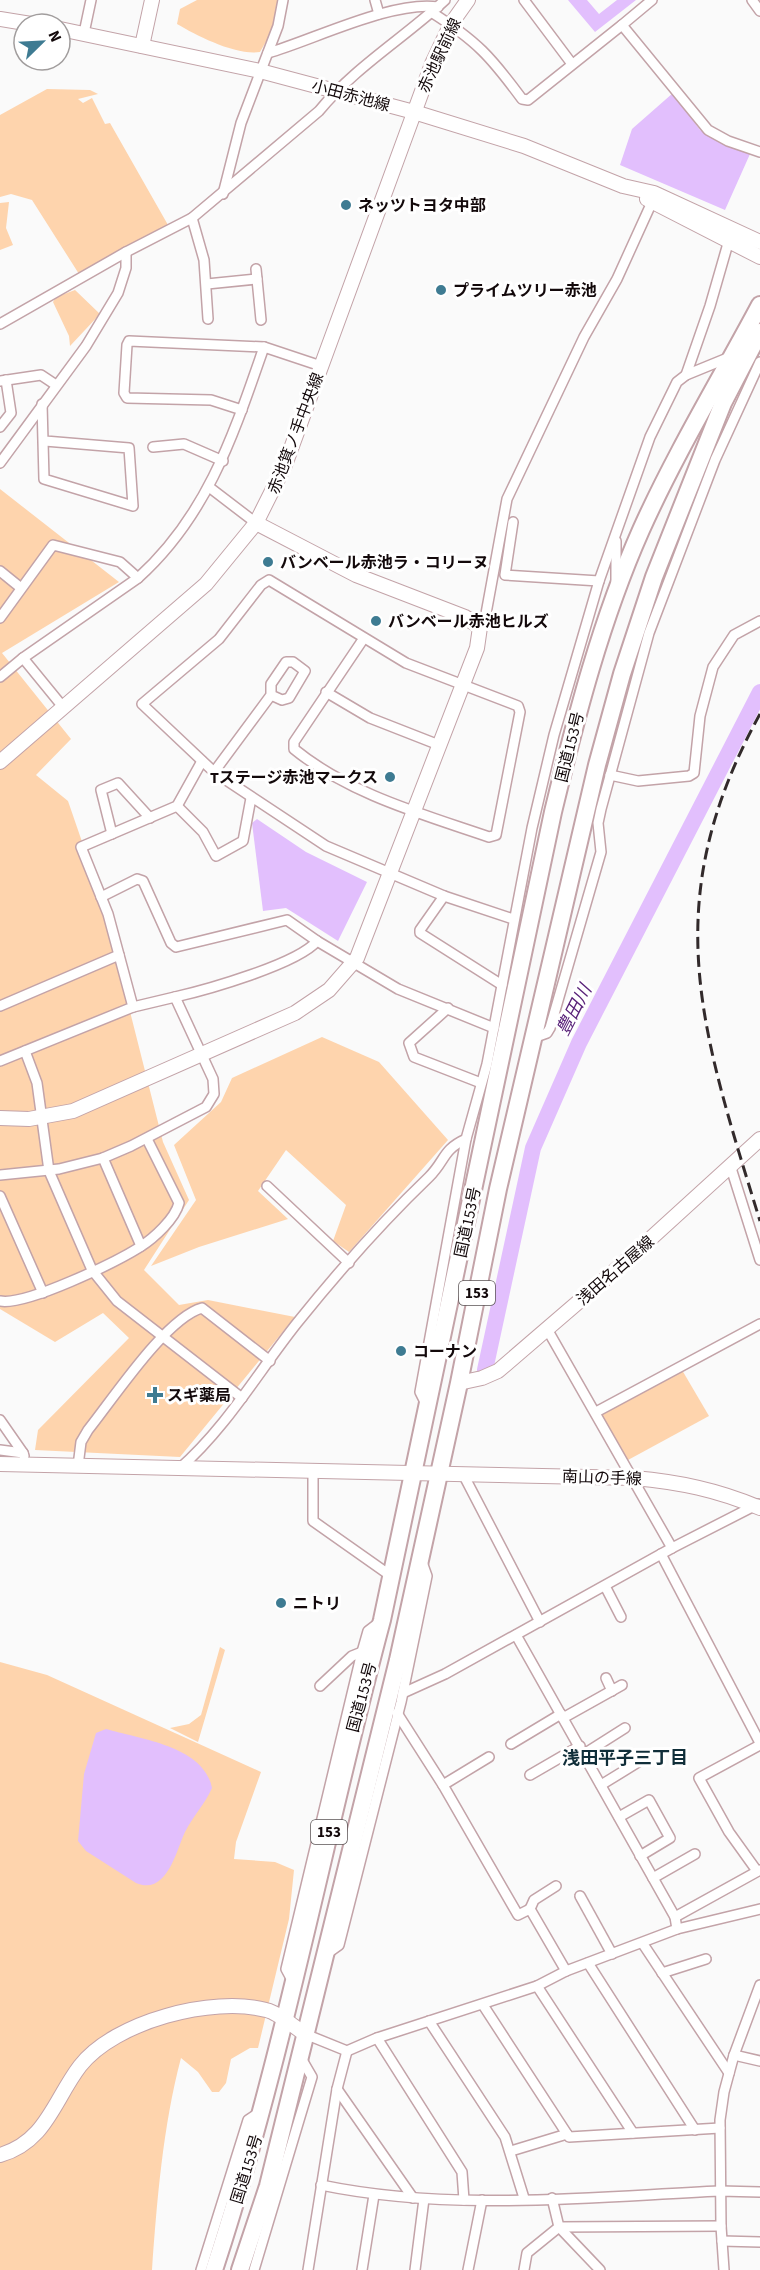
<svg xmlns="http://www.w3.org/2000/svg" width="760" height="2270" font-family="'Source Sans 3','Noto Sans JP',sans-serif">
<rect width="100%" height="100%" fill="#fafafa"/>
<!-- green -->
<g fill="#fed4ad">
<path d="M197 0H280L275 26 260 52C237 56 197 36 177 24L180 9Z"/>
<polygon points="47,89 90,90 98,94 78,99 83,103 92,98 105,124 110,123 168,225 79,274 32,200 11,194 0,197 0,115"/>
<polygon points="9,202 6,228 13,245 0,250 0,203"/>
<polygon points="75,290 100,314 70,346 69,336 53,302 56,297"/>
<polygon points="0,489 119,582 2,653 71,739 36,775 68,801 101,897 163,1142 189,1200 144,1270 179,1305 208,1300 295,1317 180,1457 35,1450 38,1430 129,1338 103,1313 55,1342 0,1309"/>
<polygon points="322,1037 379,1062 448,1140 349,1252 333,1241 346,1205 286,1150 258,1191 288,1219 199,1247 151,1266 196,1200 174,1145 221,1102 232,1078"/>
<polygon points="682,1370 709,1416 628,1460 603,1417 603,1412"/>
<polygon points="220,1647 225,1650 198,1742 170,1728 189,1724 201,1715"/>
<path d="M0 1662 47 1675 261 1772 236 1842 234 1859 275 1862 294 1870 289 1919 258 2048H250L231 2059 226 2083 219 2092H212L198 2072 181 2058C163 2126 157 2200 152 2270H0Z"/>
</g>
<!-- water -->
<g fill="#e2bffd">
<polygon points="568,0 587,0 599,14 617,0 636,0 595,32"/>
<polygon points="673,93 700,130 750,154 725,210 620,165 632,129"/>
<polygon points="257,819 306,852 367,882 338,941 286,908 263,911 252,823"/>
<path d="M106 1729C140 1739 204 1746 212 1788 205 1804 193 1816 185 1832 176 1851 167 1896 136 1883L86 1851 78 1841 84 1774 96 1733Z"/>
</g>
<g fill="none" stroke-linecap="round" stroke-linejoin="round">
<!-- river -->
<polyline stroke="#e2bffd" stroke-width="16" points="485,1370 533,1148 579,1043 760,692"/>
<!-- street casing -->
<g stroke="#c3a3a8" stroke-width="12">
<g id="street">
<polyline points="375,0 379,14"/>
<polyline points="524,0 572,64"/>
<polyline points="652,0 622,25 708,130 728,141 760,152"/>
<polyline points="752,0 760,11"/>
<path d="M431 12C477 41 491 57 522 99L528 100 622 25"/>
<polyline points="84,33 91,0"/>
<path d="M268 53C313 40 393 0 438 7"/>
<polyline points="223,194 241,123 278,26 283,0"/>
<polyline points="192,218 204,260 208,319"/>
<polyline points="256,269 261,320"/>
<polyline points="207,284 257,279"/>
<path d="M0 324 126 252 192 218 319 111C355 67 404 38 445 0"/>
<polyline points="686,375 710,306 729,240"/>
<polyline points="0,381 41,375 56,385"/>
<polyline points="42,404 44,479 133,506 129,448 45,441"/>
<polyline points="242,410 211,400 127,398 124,393 127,345 129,341 264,347"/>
<polyline points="0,427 11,413 6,380"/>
<polyline points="153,447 184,444 223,461"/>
<polyline points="0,463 86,346 118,293 126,268 126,252"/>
<polyline points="209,487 256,523"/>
<polyline points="513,522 505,575 599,581"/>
<polyline points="616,541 616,581"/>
<polyline points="0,571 21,588"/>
<polyline points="0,618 53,545 120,562 138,578"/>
<polyline points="480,627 485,619 507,499 584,337 617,279 652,202"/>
<path d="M364 638 294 742V749C349 794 422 814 489 837L496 835 520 712 518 706 406 663 269 580 261 585 219 639 142 704 214 772 326 846 444 896 513 919"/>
<polyline points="0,677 23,658"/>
<polyline points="326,692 370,718 439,745"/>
<path d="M63 707 23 658 138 578C208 515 234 433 264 347L321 366"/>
<polyline points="214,772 271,695 271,684 286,662 293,662 305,671 289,698 282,700 271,695"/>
<polyline points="610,775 638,781 689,776 694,773 700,716 713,667 734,635 760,621"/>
<polyline points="177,806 203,832 216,856 243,841 251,798"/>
<polyline points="112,834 101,790 118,783 150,818"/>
<polyline points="444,896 420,930 420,933 502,985"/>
<polyline points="101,897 137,879 143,881 171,943 176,947 287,920 317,941 398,989 494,1028"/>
<path d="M175 997C206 990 298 964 317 941"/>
<polyline points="0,1006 119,955"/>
<polyline points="448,1008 409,1043 414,1057 481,1083"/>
<polyline points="533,1038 547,1033 550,1028 601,852 598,823 601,809 649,633 715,460 760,362"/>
<polyline points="25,1051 37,1083 49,1171 92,1270 117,1301 242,1398"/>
<polyline points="0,1061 133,1007 108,914 81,847 177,806 202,761"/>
<polyline points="103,1158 141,1246"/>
<polyline points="731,1168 760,1260"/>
<polyline points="0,1175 59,1169 103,1158 131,1146 206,1107 214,1094 213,1079 175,997 133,1007"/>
<polyline points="267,1186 349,1263"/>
<polyline points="0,1196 43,1293"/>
<path d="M0 1301C26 1306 116 1262 140 1247 154 1238 175 1219 179 1203L147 1139"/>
<polyline points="547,1329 672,1548"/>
<polyline points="426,1404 420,1392 466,1139"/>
<polyline points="596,1412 760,1324"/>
<polyline points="0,1420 23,1453"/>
<polyline points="0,1450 23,1453 24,1456"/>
<path d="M78 1466 81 1442 88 1430C113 1399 166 1318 202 1308L270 1361"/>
<path d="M179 1469C227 1427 258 1372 297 1323 338 1272 382 1222 429 1177 446 1160 442 1150 466 1139L487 1064 532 828 554 735 599 581 650 437 677 382 686 375 730 357"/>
<polyline points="313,1471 313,1521 391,1576"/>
<polyline points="463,1474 540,1622"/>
<polyline points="661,1554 760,1743"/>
<polyline points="605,1586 621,1617"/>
<polyline points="606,1678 612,1691"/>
<polyline points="320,1686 352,1656 362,1652"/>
<polyline points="403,1693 445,1674 672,1548 758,1504"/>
<polyline points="397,1713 443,1785"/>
<polyline points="563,1718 622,1685"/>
<polyline points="511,1744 561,1714"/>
<polyline points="584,1754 625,1728"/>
<polyline points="489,1757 443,1785 518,1915 530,1909 566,1971"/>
<polyline points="530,1775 580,1746"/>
<polyline points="601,1785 640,1761"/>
<polyline points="619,1817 649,1800 670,1838 640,1856"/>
<polyline points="757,1871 729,1832 699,1778 760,1745"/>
<polyline points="653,1878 695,1854"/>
<polyline points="580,1896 612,1954"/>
<polyline points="530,1909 534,1900 556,1886"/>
<polyline points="675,1917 760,1870"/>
<polyline points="677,1929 760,1909"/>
<polyline points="643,1944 729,2073"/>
<polyline points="325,1955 339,1945 401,1702 427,1576 422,1562"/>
<polyline points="588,1963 695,2130"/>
<polyline points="662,1973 706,1959"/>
<polyline points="293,1982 286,1969 362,1652 368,1631 381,1621"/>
<polyline points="537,1986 633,2133"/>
<polyline points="483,2005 567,2134"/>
<polyline points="429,2021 505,2137 524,2198"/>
<polyline points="305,2034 347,2051 377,2038 537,1986 566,1971 677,1929 675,1917 516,1635"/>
<polyline points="377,2038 462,2172 464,2200"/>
<polyline points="734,2055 760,2061"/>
<polyline points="337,2089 413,2198"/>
<polyline points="511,2151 567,2134 569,2137 720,2128"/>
<path d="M321 2185C451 2212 588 2197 720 2191L760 2192"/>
<polyline points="552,2198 559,2227 600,2270"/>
<polyline points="722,2241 760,2242"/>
<polyline points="201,2270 248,2120 260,2112"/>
<polyline points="254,2270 312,2077 301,2058"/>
<polyline points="308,2270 337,2089 347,2051"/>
<polyline points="362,2270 374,2195"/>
<polyline points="415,2270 424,2199"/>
<polyline points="468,2270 482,2200"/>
<polyline points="524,2270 527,2253 559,2227 721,2226"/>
<polyline points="724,2270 721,2226 720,2120 724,2092 734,2055 760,1985"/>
</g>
</g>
<!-- secondary casing -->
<g stroke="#c3a3a8" stroke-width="16">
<g id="secondary">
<polyline points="0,19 31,24"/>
<polyline points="60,29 260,71 414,112 524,146 623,186 654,193 760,242"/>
<polyline points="142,46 152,0"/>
<polyline points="647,199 760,257"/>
<polyline points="0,762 206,584 256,523 285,465 432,64 451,24 468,0"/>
<polyline points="0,1118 29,1119 73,1111 295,1013 329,990 357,958 477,648 480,627 465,617 356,575 256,523"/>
<polyline points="459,1383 482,1378 498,1371 626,1261 760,1139"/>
<path d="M0 1464 634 1478C679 1482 718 1490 760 1508"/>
<path d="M0 2155C46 2142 54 2100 80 2066 115 2021 213 1996 266 2010 279 2013 294 2027 305 2034"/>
</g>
</g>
<!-- highway casing -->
<g stroke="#c3a3a8" stroke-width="20">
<g id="highway">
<path d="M214 2270C284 2057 324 1836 382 1620L553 812C576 717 601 620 641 530 676 452 720 380 760 305"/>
<polyline points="240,2270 268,2186 398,1660 459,1383 498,1189 597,765 622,674 654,577 723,403 760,332"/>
</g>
</g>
<!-- street -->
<use href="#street" stroke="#fff" stroke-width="9"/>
<!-- secondary -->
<use href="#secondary" stroke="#fff" stroke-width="14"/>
<!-- highway -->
<use href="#highway" stroke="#fff" stroke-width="16"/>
<!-- rail -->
<path stroke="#322a2b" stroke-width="3" stroke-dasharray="12 6" stroke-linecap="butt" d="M760 714C656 903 701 1029 760 1221"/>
</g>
<!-- markers -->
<g fill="#3e7b92" stroke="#fff" stroke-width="2">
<circle cx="346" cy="205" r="6"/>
<circle cx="441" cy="290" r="6"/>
<circle cx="268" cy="562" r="6"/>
<circle cx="376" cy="621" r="6"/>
<circle cx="390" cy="777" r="6"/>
<circle cx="401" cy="1351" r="6"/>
<path d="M152 1386h6v6h6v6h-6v6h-6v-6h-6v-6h6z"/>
<circle cx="281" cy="1603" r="6"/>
</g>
<g text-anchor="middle" stroke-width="6" stroke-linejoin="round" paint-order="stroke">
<!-- shield labels -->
<g fill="#fff" stroke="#5a5354" stroke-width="1.5">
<rect x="459" y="1281" width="36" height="24" rx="4.5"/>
<rect x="311" y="1820" width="36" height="24" rx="4.5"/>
</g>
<g font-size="15" font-weight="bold" fill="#13090b">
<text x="477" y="1298">153</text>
<text x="329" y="1837">153</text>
</g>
<!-- street labels -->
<g font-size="16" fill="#13090b" stroke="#fff">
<text transform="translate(439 55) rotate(-65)" y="6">赤池駅前線</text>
<text transform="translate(351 95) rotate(15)" y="6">小田赤池線</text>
<text transform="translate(295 433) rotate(-69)" y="6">赤池箕ノ手中央線</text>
<text transform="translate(569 747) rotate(-76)" y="6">国道153号</text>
<text transform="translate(467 1222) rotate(-78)" y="6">国道153号</text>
<text transform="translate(615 1270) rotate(-41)" y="6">浅田名古屋線</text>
<text transform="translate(602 1477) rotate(2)" y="6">南山の手線</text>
<text transform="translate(361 1697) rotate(-75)" y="6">国道153号</text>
<text transform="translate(246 2169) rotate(-73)" y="6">国道153号</text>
</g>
<!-- poi labels -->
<g font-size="16" font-weight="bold" fill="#13090b" stroke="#fff" text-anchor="start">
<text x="358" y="211">ネッツトヨタ中部</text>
<text x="453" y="296">プライムツリー赤池</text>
<text x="280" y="568">バンベール赤池ラ・コリーヌ</text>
<text x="388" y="627">バンベール赤池ヒルズ</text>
<text x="378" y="783" text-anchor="end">Tステージ赤池マークス</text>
<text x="413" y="1357">コーナン</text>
<text x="167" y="1401">スギ薬局</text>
<text x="293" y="1609">ニトリ</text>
</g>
<!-- water labels -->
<g font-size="18" font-style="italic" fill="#5a237a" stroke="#fff">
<text transform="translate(574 1010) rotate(-63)" y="6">豊田川</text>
</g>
<!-- neighbourhood labels -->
<g font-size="18" font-weight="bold" fill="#102e39" stroke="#fff">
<text x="625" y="1764">浅田平子三丁目</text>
</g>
</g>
<!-- north arrow -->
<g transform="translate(42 42) rotate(66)"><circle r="28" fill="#ffffff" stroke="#a19d9d" stroke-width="1.5"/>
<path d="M0-4.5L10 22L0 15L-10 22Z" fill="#3e7b92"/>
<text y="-9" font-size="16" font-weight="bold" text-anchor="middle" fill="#13090b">N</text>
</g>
</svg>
